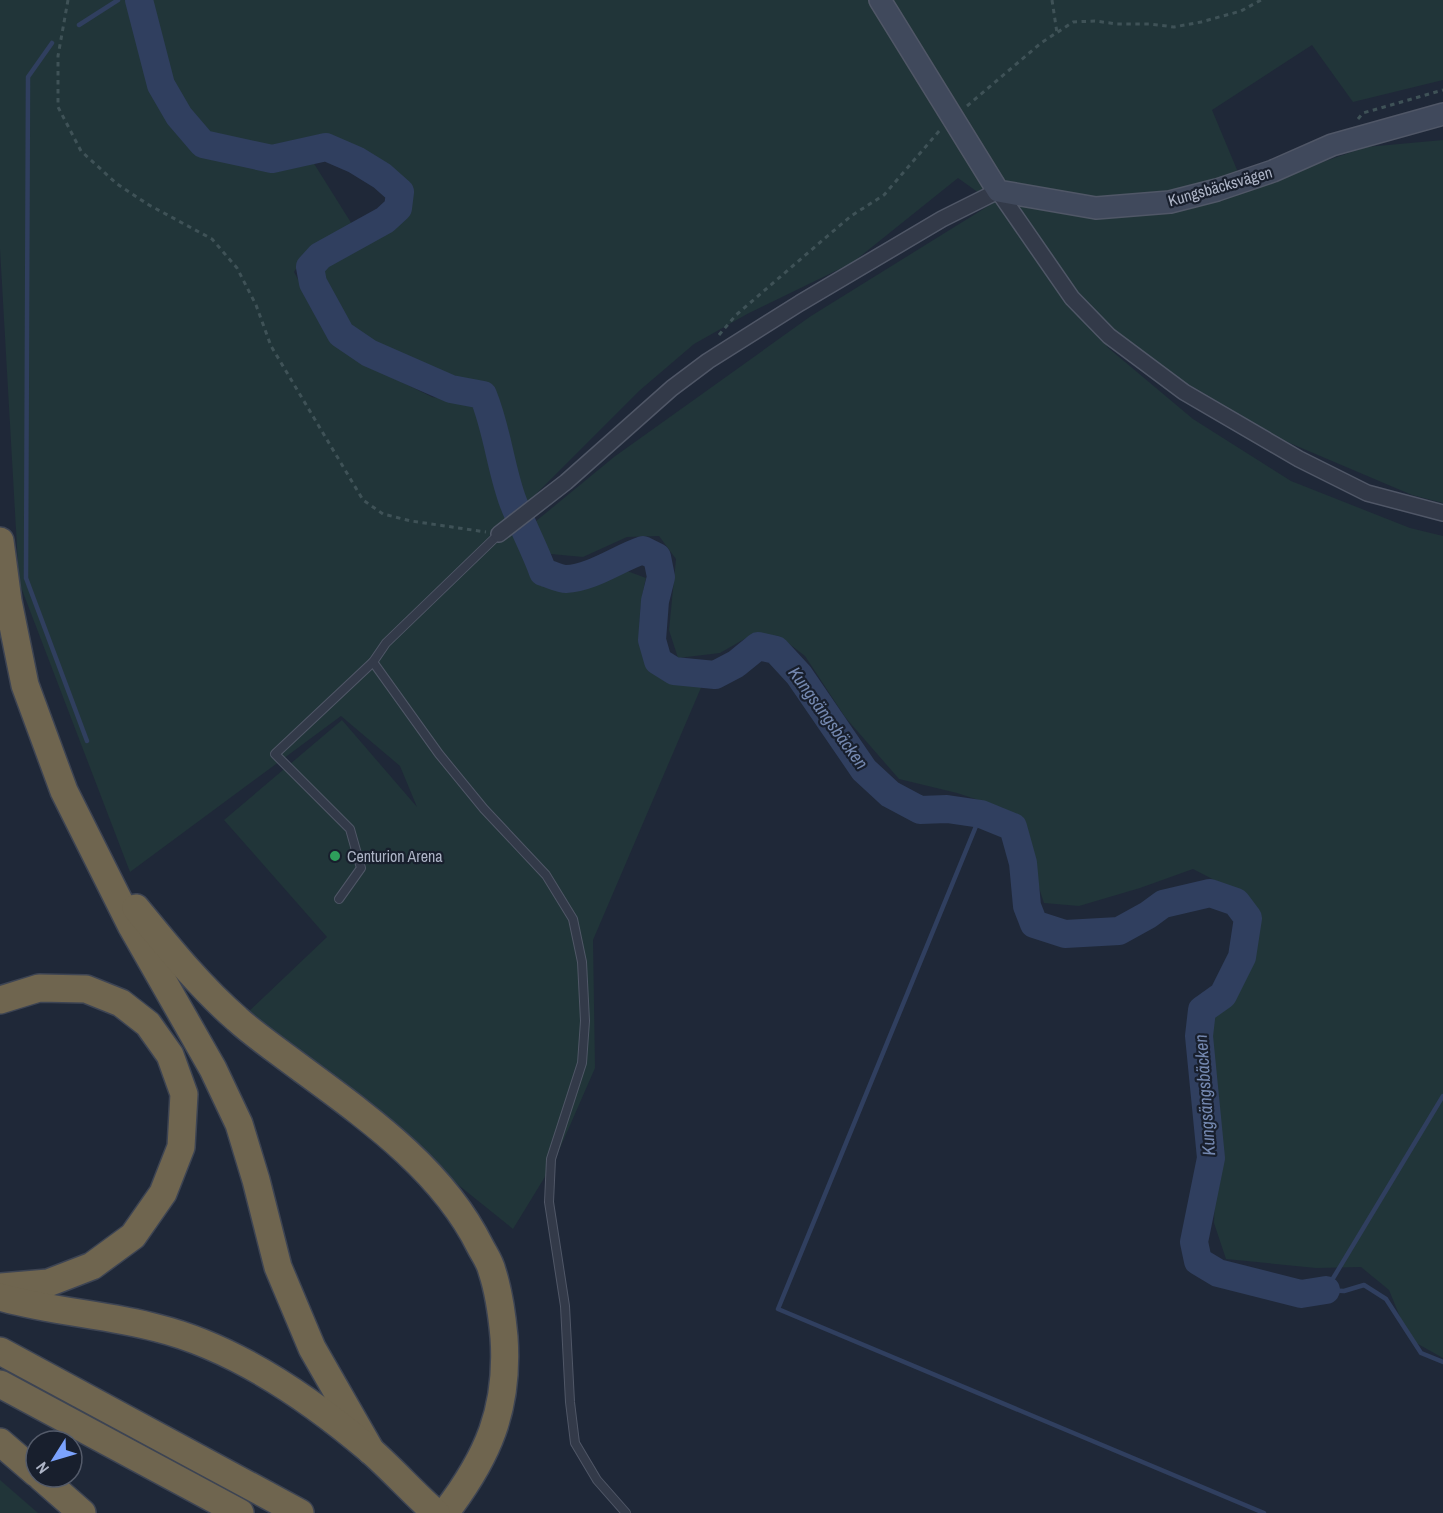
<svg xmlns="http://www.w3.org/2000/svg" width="1443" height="1513" font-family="'Archivo Narrow',sans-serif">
<rect width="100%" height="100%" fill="#1f2838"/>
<!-- green -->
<g fill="#213539">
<path d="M0 0H128L149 73 170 122 197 153 273 169 313 162 355 229 341 233 308 250 294 272 331 339 363 363 432 397 473 403 499 474 507 513 523 545 534 575 558 586 593 584 619 568 646 578C637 617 637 635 651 672L672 681 703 683 593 940 595 1068 554 1162 513 1229 246 1014 327 937 224 820 342 720 417 807 400 766 341 716 130 872 19 582 0 249Z"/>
<polygon points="146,0 1443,0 1443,80 1353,102 1312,45 1212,110 1245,189 1366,147 1443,140 1443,503 1412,495 1285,441 1193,387 1106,346 1193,419 1291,481 1410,528 1443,536 1443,1358 1409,1339 1389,1290 1361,1267 1316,1268 1226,1259 1214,1223 1216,1166 1207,1090 1204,1033 1243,969 1259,917 1230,888 1193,869 1140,888 1079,906 1044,903 1028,854 1003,808 957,793 899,779 845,717 805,656 779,636 753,634 720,653 678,658 669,630 676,559 659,536 627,537 583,557 551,554 530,526 614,457 811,316 993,203 958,178 852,263 749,313 694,344 639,391 521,509 508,474 496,405 487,386 434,378 363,343 339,325 320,284 319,266 334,255 369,239 406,215 407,192 386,169 359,153 323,139 270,152 207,139 194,130 168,80"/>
<polygon points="0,1480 38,1513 0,1513"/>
</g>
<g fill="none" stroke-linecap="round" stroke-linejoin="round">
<!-- stream -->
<g stroke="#303f5f" stroke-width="4.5">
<polyline points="79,25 118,0"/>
<polyline points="52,43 28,77 26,578 87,741"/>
<polyline points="981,814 778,1309 1264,1513"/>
<polyline points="1443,1096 1326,1290 1344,1291 1364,1285 1386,1299 1421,1353 1443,1362"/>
</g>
<!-- river -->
<path stroke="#303f5f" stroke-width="28" d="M139 0 161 85 179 116 203 144 272 159 326 147 356 160 382 176 400 192 398 208 385 220 320 256 310 267 313 283 341 334 369 353 451 389 483 395C497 429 500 465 512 499 521 524 534 547 543 572 550 574 560 579 566 579 592 578 619 558 643 550L657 557 661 577 655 601 652 640 658 661 674 671 715 675 736 664 758 646 776 650 799 675 864 770 890 794 920 810 947 809 981 814 1013 827 1023 863 1027 906 1034 924 1065 934 1119 931 1148 915 1163 904 1210 893 1236 902 1248 918 1242 957 1223 995 1202 1010 1199 1036 1211 1158 1194 1242 1198 1261 1218 1273 1301 1294 1326 1290"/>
<!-- lane casing -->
<g stroke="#505767" stroke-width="10">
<g id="lane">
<polyline points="499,534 386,643 373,662 439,754 484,809 546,875 573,919 582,962 585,1021 582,1063 551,1159 549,1202 565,1306 570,1402 575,1443 597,1480 626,1513"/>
<polyline points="339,899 361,868 350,829 275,754 373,662"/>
</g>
</g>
<!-- street casing -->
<g stroke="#505767" stroke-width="18">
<polyline id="street" points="499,534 566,482 672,388 708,361 800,303 942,219 998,191 1072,298 1109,336 1184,392 1299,459 1367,493 1443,513"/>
</g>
<!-- secondary casing -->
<g stroke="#505767" stroke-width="24">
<polyline id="secondary" points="880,0 998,191 1096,208 1170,202 1217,190 1273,171 1332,145 1443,114"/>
</g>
<!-- highway casing -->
<g stroke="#3d4453" stroke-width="30">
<g id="highway">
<polyline points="0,541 8,601 25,685 64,791 131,925 213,1069 239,1124 256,1180 278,1267 312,1348 371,1451"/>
<path d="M136 908C168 947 199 986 237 1019 252 1033 270 1045 287 1058 358 1111 440 1165 480 1246 484 1254 490 1262 492 1271 499 1292 502 1315 504 1337 509 1409 488 1457 445 1513"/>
<polyline points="0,1000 39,988 86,989 121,1003 148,1024 170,1055 184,1094 181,1147 163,1193 133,1236 92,1266 48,1283 0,1287"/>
<path d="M0 1297C51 1312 105 1314 157 1328 234 1347 310 1399 370 1450 393 1470 413 1493 436 1513"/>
<polyline points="0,1351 300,1513"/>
<polyline points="0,1384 240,1513"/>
<polyline points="0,1442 36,1473"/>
<polyline points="41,1477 82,1513"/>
</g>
</g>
<!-- path -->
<g stroke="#3f5257" stroke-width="3" stroke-dasharray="4.5 4.5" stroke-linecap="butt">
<polyline points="68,0 58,56 58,107 81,151 117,184 149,205 212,239 237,268 256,305 271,346 363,500 383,514 411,521 486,532"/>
<polyline points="1052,0 1057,33"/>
<polyline points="967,106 1041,43 1073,22 1095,21 1117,24 1150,24 1174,27 1201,22 1241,11 1261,0"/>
<polyline points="1358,119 1363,113 1443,90"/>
<polyline points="719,335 736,315 824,239 851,216 884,195 940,130"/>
</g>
<!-- lane -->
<use href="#lane" stroke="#333a49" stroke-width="8"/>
<!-- street -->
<use href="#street" stroke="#333a49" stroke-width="15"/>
<!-- secondary -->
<use href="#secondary" stroke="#40495c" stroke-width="21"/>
<!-- highway -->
<use href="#highway" stroke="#6f654f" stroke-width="27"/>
</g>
<!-- markers -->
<circle fill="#2e9e5b" stroke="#181f2d" stroke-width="2" cx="335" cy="856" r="6"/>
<g text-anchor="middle" stroke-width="4.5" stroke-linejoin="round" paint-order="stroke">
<!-- street labels -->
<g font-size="16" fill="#adb4c6" stroke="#181f2d">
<text transform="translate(1220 186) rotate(-16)" y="6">Kungsbäcksvägen</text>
</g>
<!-- poi labels -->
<g font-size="16" fill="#adb4c6" stroke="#181f2d" text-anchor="start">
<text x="347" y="862">Centurion Arena</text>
</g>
<!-- water labels -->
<g font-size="18" font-style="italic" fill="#7488b0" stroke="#181f2d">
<text transform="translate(828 718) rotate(54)" y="6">Kungsängsbäcken</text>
<text transform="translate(1205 1095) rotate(-94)" y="6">Kungsängsbäcken</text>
</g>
</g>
<!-- north arrow -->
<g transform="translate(54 1459) rotate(233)"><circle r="28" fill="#181f2d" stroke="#545b6a" stroke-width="1.5"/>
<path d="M0-4.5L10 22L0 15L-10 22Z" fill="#7ba2fd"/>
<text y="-9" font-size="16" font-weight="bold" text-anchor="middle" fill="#adb4c6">N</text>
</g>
</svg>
